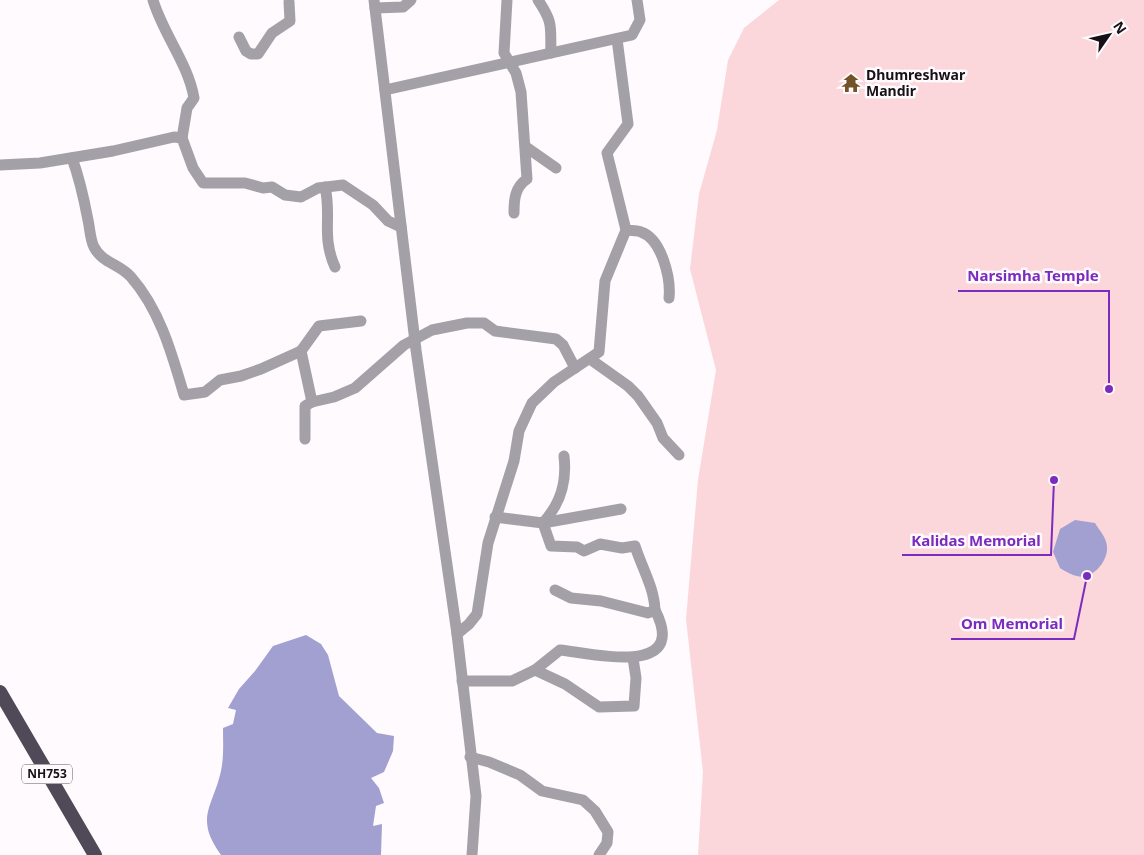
<svg xmlns="http://www.w3.org/2000/svg" width="1144" height="855" font-family="'Noto Sans',sans-serif">
<rect width="100%" height="100%" fill="#fefafd"/>
<!-- green -->
<polygon fill="#fbd7db" points="779,0 1144,0 1144,855 698,855 703,772 686,619 698,480 716,370 690,269 699,194 717,130 728,60 744,28"/>
<!-- water -->
<g fill="#a1a0d0">
<path d="M1075 520 1095 523C1099 530 1107 538 1107 547 1108 562 1092 580 1077 576 1071 575 1065 571 1060 568L1053 552 1060 529Z"/>
<path d="M306 635 321 644 328 655 339 696 377 733 394 736 393 751 384 772 371 778 379 788 384 803 376 806 373 826 382 824 381 855H221C194 818 213 807 221 771 224 757 223 741 223 728L233 724 236 710 228 708 239 689 255 671 273 646Z"/>
</g>
<g fill="none" stroke-linecap="round" stroke-linejoin="round">
<!-- minor -->
<g stroke="#a4a0a8" stroke-width="11">
<path d="M153 0C163 34 188 63 194 98L187 108 182 138"/>
<polyline points="374,0 416,350 457,634 476,796 472,855"/>
<path d="M507 0 504 53 516 73 521 92 527 179C515 187 514 199 514 213"/>
<path d="M538 0C554 24 550 26 551 53"/>
<polyline points="375,8 403,7 411,0"/>
<polyline points="239,37 246,51 251,54 258,54 272,33 290,21 289,2"/>
<polyline points="385,90 632,35 640,20 637,0"/>
<polyline points="526,147 556,168"/>
<path d="M72 158C79 177 84 199 88 220 90 229 90 239 94 247 102 263 120 264 131 277 160 310 172 354 184 395L205 392 220 380 241 376 261 369 301 351"/>
<polyline points="0,165 40,163 113,151 174,137 182,138 193,168 203,183 245,183 263,188 272,187 285,195 301,197 318,188 343,185 373,205 388,221 401,227"/>
<path d="M325 187C332 215 321 236 335 267"/>
<path d="M626 230C630 231 637 230 641 232 662 239 671 279 669 298"/>
<polyline points="590,359 628,386 638,396 657,423 663,438 679,455"/>
<polyline points="312,402 301,351 319,326 361,321"/>
<polyline points="305,439 305,406 312,402 334,397 355,388 404,345 432,330 467,323 484,323 495,331 556,339 563,345 575,368"/>
<polyline points="495,517 543,523 621,509"/>
<path d="M555 590 571 598 601 601 648 613 655 610C654 587 642 568 635 546L622 548 600 544 584 551 577 547 551 546 543 523C561 503 567 482 564 456"/>
<polyline points="457,634 469,624 477,614 488,543 514,461 519,431 532,403 554,382 599,352 605,281 626,230 607,153 628,124 617,39"/>
<polyline points="535,670 565,684 599,707 634,706 636,678 633,658"/>
<path d="M462 681H512L535 670 560 650C591 653 690 678 655 610"/>
<polyline points="470,757 489,762 520,775 542,791 583,800 595,811 608,832 607,843 599,855"/>
</g>
<!-- trunk -->
<polyline stroke="#504958" stroke-width="14" points="0,692 95,855"/>
</g>
<!-- icons -->
<defs>
<g id="temple-bare" transform="scale(1.5)"><path d="M0-6L5-2H3V0L6.5 2.5H4V6H1.5V3h-3V6H-4V2.5H-6.5L-3 0V-2H-5Z" fill="#725328" stroke="#fefafd" stroke-width="2.5" paint-order="stroke"/></g>
</defs>
<g fill-rule="evenodd">
<use href="#temple-bare" x="851" y="83"/>
</g>
<g text-anchor="middle" stroke-width="5" stroke-linejoin="round" paint-order="stroke">
<!-- shield labels -->
<rect fill="#fefafd" stroke="#5c575b" stroke-width="1" x="22" y="764.5" width="50" height="19" rx="4"/>
<g font-size="12" font-weight="bold" fill="#171116">
<text x="47" y="778">NH753</text>
</g>
<!-- poi labels -->
<g font-size="14" font-weight="bold" fill="#171116" stroke="#fefafd" text-anchor="start">
<text x="866" y="80">Dhumreshwar<tspan x="866" dy="16">Mandir</tspan></text>
</g>
</g>
<!-- callouts -->
<path fill="none" stroke="#7b2cbf" stroke-width="2" d="M1109 389L1109 291H958M1054 480L1051 555H902M1087 576L1074 639H951"/>
<g fill="#7b2cbf" stroke="#fefafd" stroke-width="2">
<circle cx="1109" cy="389" r="5"/>
<circle cx="1054" cy="480" r="5"/>
<circle cx="1087" cy="576" r="5"/>
</g>
<g font-size="15" text-anchor="middle" font-weight="bold" fill="#7b2cbf" stroke="#fefafd" stroke-width="5" stroke-linejoin="round" paint-order="stroke">
<text x="1033" y="281">Narsimha Temple</text>
<text x="976" y="546">Kalidas Memorial</text>
<text x="1012" y="629">Om Memorial</text>
</g>
<!-- north arrow -->
<g transform="translate(1109 35) rotate(56)" stroke="#fefafd" stroke-width="4" paint-order="stroke">
<path d="M0-4L9 19L0 12L-9 19Z" fill="#171116"/>
<text y="-8" font-size="14" font-weight="bold" text-anchor="middle" fill="#171116">N</text>
</g>
</svg>
